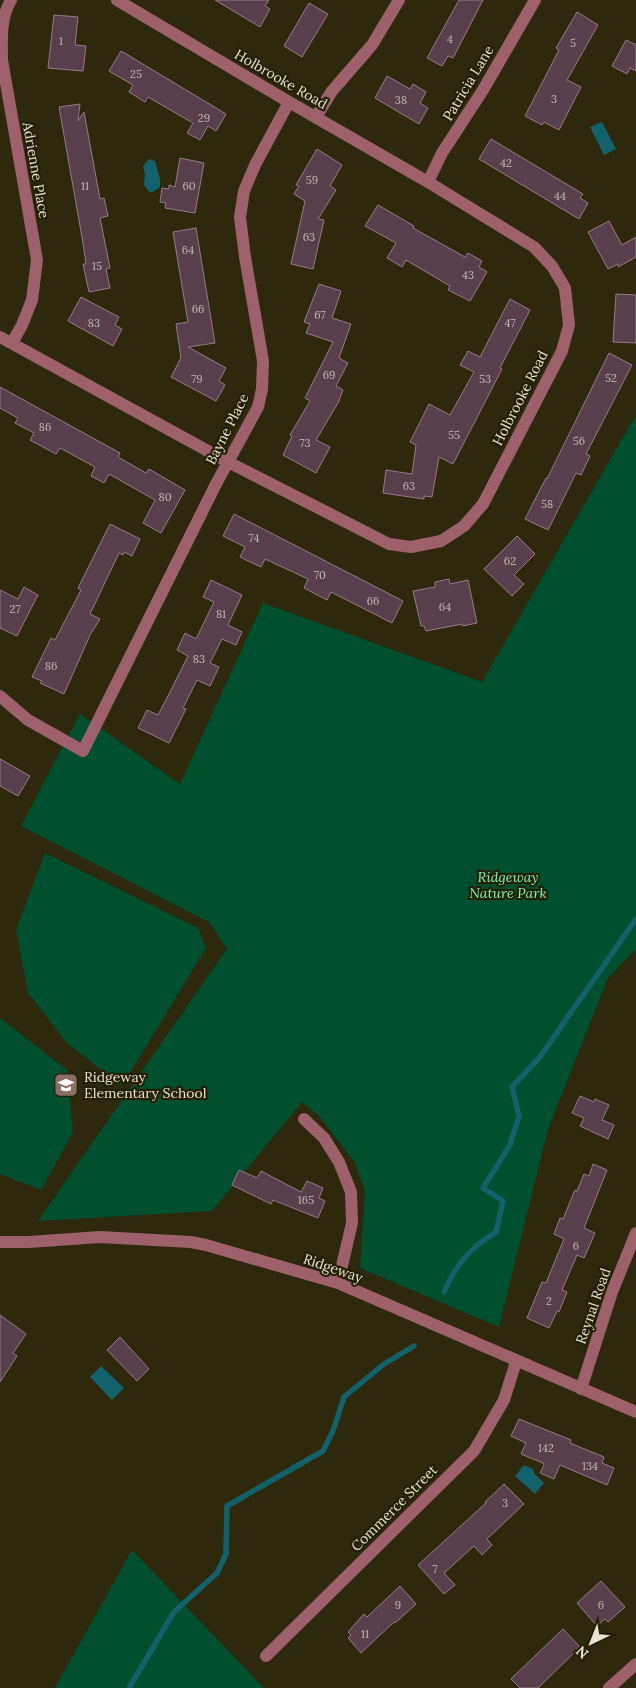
<svg xmlns="http://www.w3.org/2000/svg" width="636" height="1688" font-family="Lora,serif">
<rect width="100%" height="100%" fill="#2e290d"/>
<!-- green -->
<g fill="#00502f">
<polygon points="636,415 636,949 608,978 548,1129 499,1327 360,1268 365,1192 355,1163 319,1116 302,1102 212,1211 38,1221 227,949 209,922 21,826 80,714 180,784 263,603 482,682"/>
<polygon points="45,853 198,928 206,948 122,1086 67,1043 28,993 16,930"/>
<polygon points="0,1018 67,1070 73,1132 41,1190 0,1174"/>
<polygon points="132,1550 264,1688 55,1688"/>
</g>
<!-- water -->
<g fill="#12616b">
<polygon points="602,122 616,149 604,155 590,127"/>
<polygon points="149,159 155,161 160,179 160,187 153,192 149,192 144,185 145,175 143,166"/>
<polygon points="101,1366 124,1388 112,1400 90,1377"/>
<polygon points="524,1465 533,1469 534,1473 544,1483 535,1494 515,1476"/>
</g>
<g fill="none" stroke-linecap="round" stroke-linejoin="round">
<!-- stream -->
<g stroke="#12616b" stroke-width="5.5">
<path d="M444 1292C456 1264 470 1248 496 1232L503 1201 483 1188 510 1145 519 1116 512 1087 540 1057 636 919"/>
<polyline points="129,1688 174,1612 217,1573 226,1554 227,1506 323,1451 333,1431 344,1397 384,1364 414,1346"/>
</g>
</g>
<!-- building -->
<g fill="#593e4c" stroke="#997a8a">
<polygon points="215,0 269,0 265,6 270,9 260,27"/>
<polygon points="459,0 483,0 453,58 448,56 442,66 427,58"/>
<polygon points="309,3 328,14 302,57 284,46"/>
<polygon points="577,12 598,25 567,80 581,87 559,130 544,122 542,125 525,116 559,50 556,48"/>
<polygon points="54,15 78,17 75,45 86,46 83,71 48,68"/>
<polygon points="626,40 636,45 636,71 630,68 627,74 612,66"/>
<polygon points="121,51 226,114 216,131 208,126 200,140 187,133 193,123 148,97 145,102 129,92 133,85 109,71"/>
<polygon points="387,76 410,89 413,84 426,92 420,103 428,108 419,124 375,98"/>
<polygon points="80,104 78,121 84,112 100,199 104,198 108,216 100,218 110,268 106,269 110,288 89,292 83,264 86,264 83,243 59,107"/>
<polygon points="491,139 583,194 580,198 588,203 579,219 479,159"/>
<polygon points="317,149 342,165 330,186 336,190 318,219 324,220 313,269 291,264 305,201 294,194 299,186 296,185"/>
<polygon points="180,158 204,163 195,213 165,208 166,203 160,202 162,188 169,189 169,185 175,187"/>
<polygon points="378,205 414,226 413,228 465,257 468,253 482,261 479,267 487,272 470,301 448,290 450,286 406,260 402,267 387,258 396,243 365,226"/>
<polygon points="609,221 622,245 636,237 636,257 618,267 618,264 608,269 588,232"/>
<polygon points="196,228 215,343 188,347 226,368 219,381 225,385 216,401 171,377 181,358 176,324 188,322 173,232"/>
<polygon points="319,284 341,291 332,318 351,324 339,358 348,363 336,386 343,390 338,403 316,440 330,447 316,473 283,455 292,436 290,435 310,401 305,398 333,342 306,333 310,324 304,322"/>
<polygon points="616,294 636,295 636,343 613,342"/>
<polygon points="81,297 119,317 115,325 122,329 113,346 68,321"/>
<polygon points="510,299 530,310 500,368 502,369 453,464 439,457 432,497 424,496 424,499 383,493 386,470 412,474 416,445 410,442 429,404 450,415 474,372 460,365 468,351 480,357"/>
<polygon points="609,353 632,365 586,454 590,456 581,475 576,473 548,530 525,519 546,478 547,479"/>
<polygon points="0,387 120,453 118,457 146,473 149,469 185,490 161,533 143,523 155,500 109,474 104,483 91,476 95,467 60,448 56,454 30,440 34,433 15,423 18,418 0,408"/>
<polygon points="234,514 403,601 392,623 331,592 327,600 304,588 308,579 265,559 261,567 240,557 245,547 223,536"/>
<polygon points="110,524 140,539 132,556 124,552 123,555 119,553 90,614 100,619 90,635 64,694 40,683 42,681 32,677 51,638 55,640 81,590 78,588"/>
<polygon points="517,536 535,554 514,575 524,584 512,596 484,569"/>
<polygon points="449,579 450,584 468,580 477,623 462,626 462,624 426,631 424,626 421,626 413,591 435,587 435,582"/>
<polygon points="211,580 242,595 228,625 242,632 236,645 222,639 210,663 219,667 210,686 197,680 183,708 186,709 169,743 138,728 147,710 158,715 170,692 188,656 177,650 185,633 196,639 214,602 203,597"/>
<polygon points="24,587 38,595 17,636 0,628 0,590 18,599"/>
<polygon points="0,759 30,776 18,796 0,786"/>
<polygon points="580,1096 594,1102 595,1099 609,1105 602,1120 614,1125 608,1139 580,1126 584,1118 572,1113"/>
<polygon points="593,1164 607,1170 584,1228 595,1233 584,1258 577,1255 562,1290 567,1292 559,1312 557,1311 549,1328 527,1318 542,1282 546,1283 564,1239 554,1234 560,1218 563,1219 575,1190 577,1191 584,1174 589,1176"/>
<polygon points="239,1170 257,1178 261,1171 301,1192 307,1181 323,1188 319,1198 325,1201 318,1218 273,1200 271,1204 232,1185"/>
<polygon points="0,1315 26,1334 13,1353 17,1356 0,1382"/>
<polygon points="120,1337 149,1369 137,1381 107,1350"/>
<polygon points="519,1419 571,1440 570,1443 604,1457 602,1463 614,1468 607,1485 560,1465 554,1479 540,1473 544,1465 543,1463 521,1454 526,1443 511,1436"/>
<polygon points="504,1484 524,1504 487,1539 492,1545 482,1555 474,1546 444,1573 455,1585 444,1594 418,1565 486,1503 485,1502"/>
<polygon points="601,1581 625,1607 608,1622 605,1619 597,1626 577,1603"/>
<polygon points="400,1586 416,1604 395,1623 394,1622 361,1653 348,1638 351,1635 348,1632 364,1614 367,1617"/>
<polygon points="563,1629 580,1647 538,1688 520,1688 511,1679"/>
</g>
<g fill="none" stroke-linecap="round" stroke-linejoin="round">
<!-- minor -->
<g stroke="#9e606a" stroke-width="12">
<path d="M11 0C0 19 2 39 2 60L37 260 32 300 22 325 12 343"/>
<polyline points="316,117 332,91 372,45 399,0"/>
<polyline points="428,182 442,153 483,90 535,0"/>
<polyline points="0,337 228,462 389,544 411,547 441,541 464,526 483,504 562,351 569,325 565,288 552,266 534,247 428,182 289,102 117,0"/>
<polyline points="0,696 28,720 83,751 216,484 258,407 262,389 263,361 245,257 240,217 244,191 255,165 289,102"/>
<polyline points="304,1119 324,1138 339,1162 351,1192 352,1223 338,1283"/>
<polyline points="0,1242 29,1242 100,1237 191,1242 206,1245 338,1283 636,1412"/>
<polyline points="581,1389 612,1292 636,1233"/>
<polyline points="266,1656 474,1451 504,1400 516,1362"/>
<polyline points="609,1688 636,1664"/>
</g>
</g>
<!-- icons -->
<defs>
<g id="school-square" transform="scale(1.25)"><rect x="-9" y="-9" width="18" height="18" rx="4" fill="#8d6e63" stroke="#251f04"/><path d="M0-5L7-2L0 1L-7-2ZM-4 1L0 2.5L4 1V4Q0 6-4 4Z" fill="#fff"/></g>
</defs>
<g fill-rule="evenodd">
<use href="#school-square" x="66" y="1085"/>
</g>
<g text-anchor="middle" stroke-width="4.5" stroke-linejoin="round" paint-order="stroke">
<!-- number labels -->
<g font-size="11" fill="#c4bab2">
<text x="450" y="43">4</text>
<text x="61" y="45">1</text>
<text x="573" y="47">5</text>
<text x="136" y="78">25</text>
<text x="554" y="103">3</text>
<text x="401" y="104">38</text>
<text x="204" y="122">29</text>
<text x="506" y="167">42</text>
<text x="312" y="184">59</text>
<text x="85" y="190">11</text>
<text x="189" y="190">60</text>
<text x="560" y="200">44</text>
<text x="309" y="241">63</text>
<text x="188" y="254">64</text>
<text x="97" y="270">15</text>
<text x="468" y="279">43</text>
<text x="198" y="313">66</text>
<text x="320" y="319">67</text>
<text x="94" y="327">83</text>
<text x="510" y="327">47</text>
<text x="329" y="379">69</text>
<text x="611" y="382">52</text>
<text x="197" y="383">79</text>
<text x="485" y="383">53</text>
<text x="45" y="431">86</text>
<text x="454" y="439">55</text>
<text x="579" y="445">56</text>
<text x="305" y="447">73</text>
<text x="409" y="490">63</text>
<text x="165" y="501">80</text>
<text x="547" y="508">58</text>
<text x="254" y="542">74</text>
<text x="510" y="565">62</text>
<text x="320" y="579">70</text>
<text x="373" y="605">66</text>
<text x="445" y="611">64</text>
<text x="15" y="613">27</text>
<text x="221" y="618">81</text>
<text x="199" y="663">83</text>
<text x="51" y="670">86</text>
<text x="306" y="1204">165</text>
<text x="576" y="1250">6</text>
<text x="549" y="1305">2</text>
<text x="546" y="1452">142</text>
<text x="590" y="1470">134</text>
<text x="505" y="1507">3</text>
<text x="435" y="1573">7</text>
<text x="398" y="1609">9</text>
<text x="601" y="1609">6</text>
<text x="365" y="1638">11</text>
</g>
<!-- street labels -->
<g font-size="14" fill="#e7e4d4" stroke="#251f04">
<text transform="translate(281 79) rotate(30)" y="5">Holbrooke Road</text>
<text transform="translate(468 83) rotate(-59)" y="5">Patricia Lane</text>
<text transform="translate(36 170) rotate(80)" y="5">Adrienne Place</text>
<text transform="translate(520 398) rotate(-63)" y="5">Holbrooke Road</text>
<text transform="translate(227 429) rotate(-63)" y="5">Bayne Place</text>
<text transform="translate(333 1268) rotate(19)" y="5">Ridgeway</text>
<text transform="translate(593 1306) rotate(-71)" y="5">Reynal Road</text>
<text transform="translate(394 1508) rotate(-45)" y="5">Commerce Street</text>
</g>
<!-- park labels -->
<g font-size="14" font-style="italic" fill="#79f9b4" stroke="#251f04">
<text x="508" y="882">Ridgeway<tspan x="508" dy="16">Nature Park</tspan></text>
</g>
<!-- poi labels -->
<g font-size="14" fill="#e7e4d4" stroke="#251f04" text-anchor="start">
<text x="84" y="1082">Ridgeway<tspan x="84" dy="16">Elementary School</tspan></text>
</g>
</g>
<!-- north arrow -->
<g transform="translate(591 1643) rotate(223)" stroke="#251f04" stroke-width="4" paint-order="stroke">
<path d="M0-4L9 19L0 12L-9 19Z" fill="#e7e4d4"/>
<text y="-8" font-size="14" font-weight="bold" text-anchor="middle" fill="#e7e4d4">N</text>
</g>
</svg>
